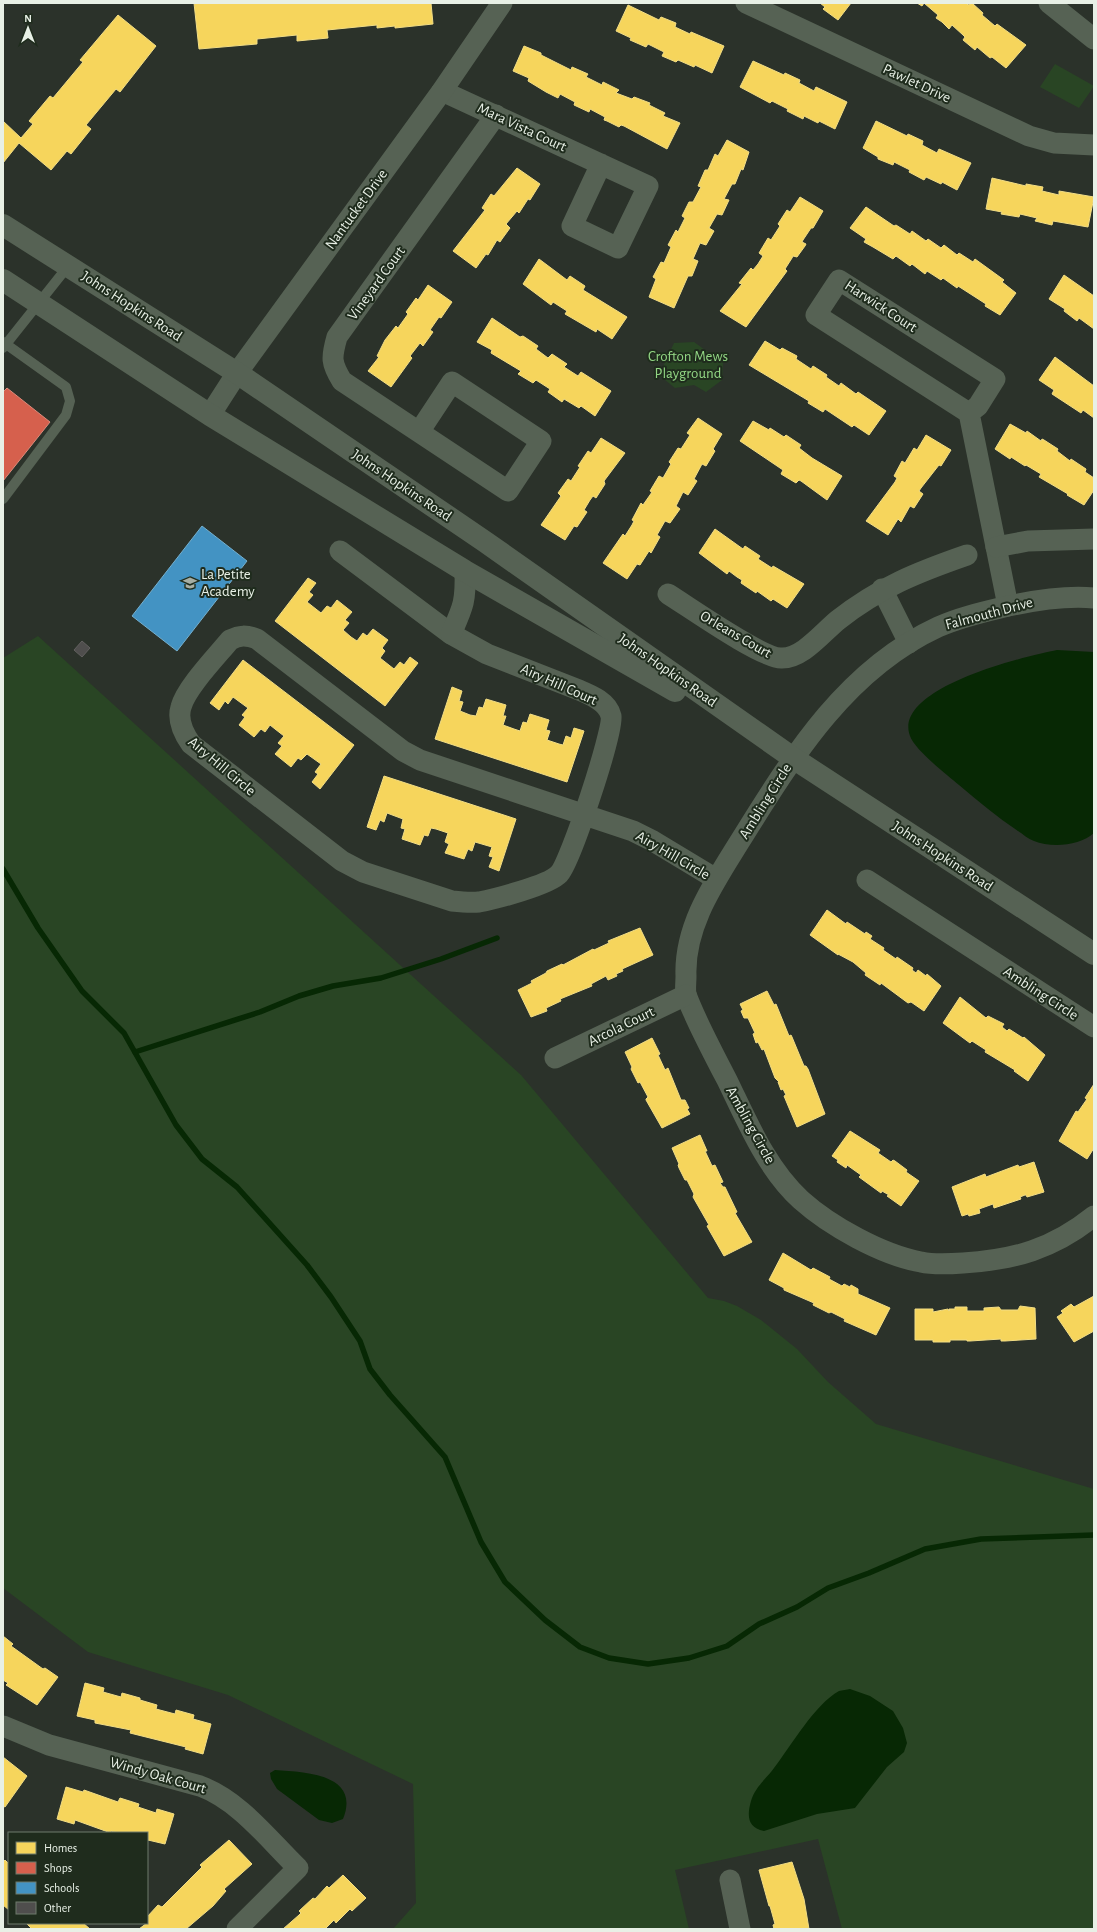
<svg xmlns="http://www.w3.org/2000/svg" width="1097" height="1932" font-family="'Alegreya Sans',sans-serif">
<rect width="100%" height="100%" fill="#2b322a"/>
<!-- green -->
<g fill="#294524">
<polygon points="1055,64 1094,86 1079,108 1040,87"/>
<polygon points="694,342 723,363 722,380 706,392 694,385 675,388 659,375 674,343"/>
<polygon points="38,636 521,1075 708,1298 724,1301 737,1306 761,1320 797,1349 828,1382 876,1424 1094,1489 1094,1929 842,1929 818,1839 675,1870 689,1929 393,1929 416,1903 413,1784 228,1695 88,1652 3,1588 3,658"/>
</g>
<!-- water -->
<g fill="#072804">
<path d="M1057 650 1094 652V833C1080 846 1051 848 1034 841 1028 839 1023 834 1018 831 997 817 978 801 959 785 947 775 915 750 910 736 892 688 1026 656 1057 650Z"/>
<path d="M850 1689 870 1696 893 1711 903 1728 907 1743 904 1752 887 1767 855 1808 817 1814 764 1831C747 1828 747 1815 751 1801 755 1787 766 1779 774 1768 791 1746 815 1704 839 1691 842 1690 847 1690 850 1689Z"/>
<path d="M275 1770C305 1772 361 1774 343 1819L332 1823 319 1820 277 1789 271 1779 270 1773Z"/>
</g>
<!-- homes -->
<g fill="#f6d55c" stroke="#f2dd85">
<polygon points="194,3 431,3 433,24 395,28 395,26 377,28 377,25 327,30 328,38 297,41 297,35 257,39 257,44 199,49"/>
<polygon points="820,3 851,3 838,20 823,9 825,7"/>
<polygon points="917,3 966,3 968,5 972,3 983,13 982,15 995,26 997,24 1026,45 1006,68 992,57 990,58 977,47 975,50 963,40 965,37 963,35 952,25 949,29 942,22 936,18 938,15 924,3 922,6"/>
<polygon points="628,5 659,20 661,17 676,23 675,27 690,34 691,32 724,46 712,73 695,65 694,67 678,60 676,62 662,56 664,52 648,44 646,47 630,40 631,38 616,31"/>
<polygon points="118,15 156,46 120,92 116,89 86,125 91,129 71,154 67,151 51,170 19,143 3,163 3,121 21,138 33,124 29,121 50,96 53,98 83,62 80,60"/>
<polygon points="524,46 541,53 541,55 571,70 572,67 588,74 586,77 602,85 603,82 619,90 616,93 632,99 634,97 650,103 649,105 665,113 663,116 680,123 667,149 624,126 621,125 619,127 607,121 604,120 605,117 590,109 589,112 574,105 575,102 560,94 558,98 546,92 528,81 529,78 513,71"/>
<polygon points="753,61 784,75 785,73 800,80 799,83 814,91 816,87 847,102 835,129 819,121 818,123 804,116 803,119 787,111 788,109 772,101 770,103 740,87"/>
<polygon points="876,121 907,136 908,134 923,141 922,145 937,153 939,149 971,163 957,190 942,182 941,184 926,177 924,180 909,172 910,170 894,162 893,165 878,159 878,157 863,148"/>
<polygon points="727,140 749,152 743,170 741,169 735,184 732,184 724,199 729,200 722,215 717,214 709,228 714,231 706,245 700,243 693,259 698,261 692,276 688,276 674,308 649,297 656,279 653,277 661,262 664,263 671,247 668,245 676,230 678,232 685,218 682,216 689,202 693,202 701,187 698,186 705,170 708,170 715,154 718,156"/>
<polygon points="517,168 540,184 530,200 528,199 519,213 517,211 506,224 510,228 502,239 500,242 497,240 488,255 486,254 476,268 453,251 485,210 482,208 491,194 494,196"/>
<polygon points="992,178 1026,186 1026,184 1043,187 1042,191 1059,195 1059,191 1094,197 1088,227 1053,221 1052,225 1035,221 1037,218 1020,214 1019,217 1001,214 1002,212 986,209"/>
<polygon points="800,197 823,211 813,228 811,228 803,240 802,242 806,244 805,246 797,257 793,256 792,258 785,269 787,271 746,327 720,311 742,284 739,283 751,268 753,270 758,264 763,256 759,253 768,238 771,240 780,226 778,224 787,210 790,212"/>
<polygon points="866,207 894,226 896,225 910,234 912,231 926,241 928,239 941,248 944,245 957,255 959,253 973,262 975,259 1004,280 1002,282 1016,293 1000,315 985,306 986,304 958,286 957,288 943,278 941,280 927,271 925,274 912,264 910,266 896,256 893,259 873,247 864,242 866,239 850,228"/>
<polygon points="539,259 567,280 570,276 585,286 583,290 627,317 612,339 597,329 596,332 565,314 567,311 553,302 551,305 523,284"/>
<polygon points="1064,275 1094,296 1094,329 1079,318 1077,321 1064,311 1065,309 1049,299"/>
<polygon points="428,285 452,302 441,318 439,317 430,330 433,332 423,346 420,343 410,356 412,358 391,387 368,371 379,357 377,356 385,340 396,326 398,328 408,314 406,312 416,298 418,300"/>
<polygon points="492,318 520,337 523,336 538,346 536,349 548,358 552,354 567,364 564,367 578,376 581,372 611,391 595,416 581,406 579,408 564,399 562,402 548,392 550,389 536,380 533,383 518,374 521,371 491,353 492,350 477,342"/>
<polygon points="765,341 780,350 782,348 797,356 796,359 811,369 813,366 827,375 826,377 839,386 841,383 856,394 858,392 886,411 869,435 854,425 852,427 825,409 823,412 808,403 809,401 749,365"/>
<polygon points="1055,357 1094,386 1094,418 1083,410 1081,413 1052,394 1054,390 1039,380"/>
<polygon points="698,418 722,434 713,449 715,451 706,466 702,464 694,479 697,481 688,495 683,492 676,506 680,509 670,523 665,521 657,535 660,537 651,553 649,551 640,565 637,564 627,579 603,563 623,534 625,536 632,525 634,521 632,520 641,503 643,505 650,495 652,492 650,491 659,476 663,478 671,464 669,462 678,448 681,449 690,435 687,433"/>
<polygon points="753,421 769,430 770,428 784,437 786,435 801,445 799,448 812,458 842,476 827,500 801,481 799,480 796,483 781,474 783,470 740,441"/>
<polygon points="1010,424 1026,433 1027,431 1041,441 1042,439 1044,440 1058,449 1057,451 1070,461 1071,459 1086,469 1085,472 1094,478 1094,490 1084,505 1067,495 1068,494 1039,477 1041,474 1026,465 1025,466 1011,457 1010,459 995,449"/>
<polygon points="926,435 951,450 941,466 939,465 921,488 919,491 923,494 914,508 910,506 901,522 898,519 888,535 866,521 895,482 897,478 894,476 902,461 905,463 914,448 917,450"/>
<polygon points="601,438 625,453 604,481 605,484 596,498 593,496 590,500 584,510 587,512 577,527 574,526 565,540 541,525 561,496 558,493 568,479 571,481 580,467 578,466 588,451 591,453"/>
<polygon points="715,529 743,549 745,546 760,556 758,559 772,568 773,566 804,584 787,608 773,599 771,601 757,591 756,593 741,583 742,580 737,577 729,571 727,574 699,553"/>
<polygon points="308,578 316,583 309,592 313,595 307,602 321,613 327,606 331,608 337,600 352,612 345,620 349,623 343,630 351,637 357,641 363,633 367,636 373,629 388,640 382,648 385,651 380,658 394,669 400,662 404,665 410,657 418,663 385,706 275,621"/>
<polygon points="243,660 354,745 320,789 312,782 318,774 315,772 321,764 307,754 301,760 298,758 291,767 275,754 282,746 278,743 284,736 275,729 270,725 265,732 261,729 254,737 239,725 245,717 242,715 248,708 233,697 228,704 225,701 219,710 210,703"/>
<polygon points="452,687 462,691 459,701 463,702 460,711 470,715 476,716 479,707 483,708 486,699 506,705 503,716 506,716 503,725 514,729 520,731 523,722 527,723 530,714 549,720 546,730 550,731 547,740 559,744 563,745 566,736 571,738 574,728 584,731 567,782 435,739"/>
<polygon points="384,776 516,819 499,871 489,867 493,857 489,856 492,847 475,842 472,851 468,849 464,859 445,853 449,844 445,842 448,833 436,829 431,828 428,836 424,835 420,845 402,839 405,829 401,828 403,819 387,813 384,822 380,820 376,830 367,827"/>
<polygon points="827,910 846,924 847,922 865,934 866,932 872,936 870,939 884,948 883,950 896,959 897,957 913,968 912,970 916,973 918,970 926,976 927,974 941,986 924,1011 911,1002 908,1003 881,983 880,985 865,975 866,973 853,962 838,954 838,955 810,935"/>
<polygon points="640,928 653,955 622,969 623,971 616,974 617,976 608,980 606,976 591,984 592,986 560,999 561,1001 546,1008 547,1011 531,1017 518,990 532,983 531,981 546,973 547,971 562,964 563,965 593,949 594,950 609,943 608,941"/>
<polygon points="767,991 774,1005 776,1004 789,1036 791,1035 792,1037 804,1066 806,1066 808,1069 825,1114 797,1127 784,1096 786,1095 783,1089 781,1090 778,1082 779,1082 775,1078 764,1049 762,1050 758,1042 756,1043 753,1034 755,1033 748,1018 744,1018 741,1011 743,1010 740,1004"/>
<polygon points="960,997 986,1018 988,1016 1004,1024 1002,1027 1007,1031 1009,1029 1023,1038 1024,1037 1045,1055 1028,1081 1014,1071 1015,1070 985,1052 986,1050 972,1041 970,1043 943,1023"/>
<polygon points="652,1038 660,1054 658,1055 659,1057 665,1070 668,1068 681,1100 685,1100 689,1108 687,1109 690,1114 662,1128 646,1100 646,1099 648,1097 640,1082 638,1083 631,1069 632,1067 625,1052"/>
<polygon points="1094,1084 1094,1148 1087,1159 1059,1141 1076,1111 1078,1112 1087,1099 1085,1098"/>
<polygon points="850,1131 880,1150 878,1153 891,1162 893,1160 895,1161 907,1170 906,1172 919,1181 901,1206 887,1196 889,1195 882,1191 881,1193 859,1177 861,1175 847,1165 846,1168 837,1162 838,1160 832,1156"/>
<polygon points="700,1135 707,1151 705,1151 712,1166 715,1165 723,1182 720,1183 723,1187 725,1187 737,1212 735,1213 752,1242 724,1256 708,1228 707,1226 709,1225 693,1197 694,1194 687,1180 685,1180 679,1168 678,1165 679,1164 672,1148"/>
<polygon points="1034,1162 1044,1192 1027,1197 1026,1195 1025,1195 1020,1197 1021,1199 994,1208 993,1204 979,1209 980,1213 969,1216 968,1214 962,1216 952,1187 985,1174 986,1177 1018,1165 1019,1167"/>
<polygon points="783,1253 811,1270 813,1268 830,1277 829,1279 842,1286 844,1284 850,1287 851,1285 858,1289 858,1294 890,1308 876,1335 844,1321 845,1319 831,1312 829,1313 813,1305 814,1303 784,1290 784,1288 769,1280"/>
<polygon points="1094,1296 1094,1331 1074,1342 1057,1317 1063,1313 1061,1311 1071,1304 1074,1307"/>
<polygon points="1020,1306 1035,1308 1036,1339 1005,1341 1001,1341 1001,1339 970,1341 967,1341 967,1340 950,1340 950,1342 933,1342 933,1340 915,1340 915,1309 933,1309 933,1312 948,1309 949,1311 949,1309 955,1309 955,1307 967,1307 967,1311 984,1311 984,1308 999,1307 1001,1310 1018,1310"/>
<polygon points="3,1636 13,1644 11,1646 43,1669 45,1668 58,1677 37,1705 6,1685 8,1683 3,1680"/>
<polygon points="85,1683 104,1688 103,1692 121,1697 122,1693 140,1698 140,1700 157,1705 156,1709 175,1714 176,1710 194,1715 193,1719 211,1724 203,1754 185,1749 186,1747 130,1733 131,1730 95,1723 95,1720 77,1716"/>
<polygon points="3,1757 27,1776 5,1807 3,1806"/>
<polygon points="66,1787 83,1792 84,1790 118,1802 120,1798 139,1804 138,1807 156,1813 157,1809 174,1814 165,1844 148,1840 147,1843 147,1833 118,1833 111,1831 111,1833 75,1820 74,1824 57,1819"/>
<polygon points="229,1840 252,1864 224,1889 226,1891 213,1906 186,1929 139,1929 147,1923 147,1917 158,1905 162,1907 202,1867 200,1865"/>
<polygon points="5,1860 9,1864 9,1910 3,1905 3,1862"/>
<polygon points="792,1862 804,1899 809,1929 774,1929 773,1925 775,1924 770,1906 769,1906 759,1870"/>
<polygon points="343,1875 366,1898 352,1911 350,1909 336,1923 334,1920 325,1929 283,1929 299,1915 301,1913 299,1911 313,1898 315,1899 327,1886 329,1888"/>
<polygon points="26,1923 83,1923 90,1929 32,1929"/>
</g>
<!-- shops -->
<polygon fill="#d6604d" stroke="#db8b7b" points="7,388 50,422 3,481 3,392"/>
<!-- schools -->
<polygon fill="#4393c3" stroke="#74afce" points="202,526 247,561 177,651 132,616"/>
<g fill="none" stroke-linecap="round" stroke-linejoin="round">
<!-- stream -->
<g stroke="#072804" stroke-width="5.5">
<polyline points="3,869 38,928 82,991 124,1033 176,1125 202,1159 237,1187 307,1265 331,1297 360,1341 370,1369 390,1395 445,1457 481,1542 505,1582 545,1620 580,1647 609,1658 648,1664 689,1658 727,1646 759,1624 797,1607 828,1588 869,1573 925,1549 981,1539 1094,1535"/>
<polyline points="135,1052 260,1012 299,996 333,986 381,978 441,959 497,938"/>
</g>
</g>
<!-- building -->
<polygon fill="#4f4e4d" stroke="#62605f" points="82,641 90,648 82,657 74,650"/>
<g fill="none" stroke-linecap="round" stroke-linejoin="round">
<!-- service -->
<g stroke="#566254" stroke-width="10">
<polyline points="3,342 66,387 70,401 66,415 3,499"/>
<polyline points="3,348 69,265"/>
</g>
<!-- minor -->
<g stroke="#566254" stroke-width="21">
<polyline points="746,3 1029,136 1054,143 1094,145"/>
<polyline points="1049,3 1094,39"/>
<polyline points="442,91 648,186 618,248 572,226 601,164"/>
<polyline points="969,413 978,406 995,379 839,280 816,315 969,413 1008,606"/>
<polyline points="210,415 237,373 442,91 502,3"/>
<path d="M419 432 452 382 541 441 508 491 342 381C331 363 331 358 337 337L496 115"/>
<polyline points="996,547 1028,541 1094,539"/>
<path d="M340 551 451 634 487 654 579 690C591 695 608 702 611 716 614 731 570 863 559 874 549 885 495 899 479 902 470 903 461 902 452 901L363 872 342 861 191 744C184 734 177 720 181 707 186 688 216 657 230 640 240 635 246 635 257 639L403 751 420 760 633 831 653 841 716 879"/>
<polyline points="882,589 909,643"/>
<path d="M668 594C689 607 761 658 781 658 802 659 822 633 838 620 880 587 918 572 967 555"/>
<path d="M1094 598C1063 595 1030 601 1000 608 979 613 958 618 938 627 845 670 792 758 740 841 714 883 684 926 686 976 686 982 685 989 686 994 688 1001 692 1009 695 1016 705 1038 716 1059 727 1080 747 1121 766 1168 801 1200 830 1226 882 1255 921 1262 934 1265 949 1264 963 1263 1014 1260 1053 1249 1094 1216"/>
<path d="M451 634C463 607 466 602 465 571"/>
<polyline points="867,880 1094,1027"/>
<polyline points="555,1058 686,995"/>
<path d="M3 1726 49 1745 200 1786C240 1801 268 1839 298 1868L237 1929"/>
<polyline points="730,1880 740,1929"/>
</g>
<!-- tertiary -->
<g stroke="#566254" stroke-width="22">
<polyline points="3,225 237,373 484,541 793,758 1094,954"/>
<polyline points="3,280 210,415 465,571 675,691"/>
</g>
</g>
<!-- icons -->
<defs>
<g id="school-bare" transform="scale(1.08)"><path d="M0-5L7-2L0 1L-7-2ZM-4 1L0 2.5L4 1V4Q0 6-4 4Z" fill="#a6aea4" stroke="#1f2c1d" stroke-width="2.5" paint-order="stroke"/></g>
</defs>
<g fill-rule="evenodd">
<use href="#school-bare" x="190" y="583"/>
</g>
<g text-anchor="middle" stroke-width="4" stroke-linejoin="round" paint-order="stroke">
<!-- street labels -->
<g font-size="15" fill="#e8f0e6" stroke="#1f2c1d">
<text transform="translate(917 83) rotate(25)" y="5">Pawlet Drive</text>
<text transform="translate(522 127) rotate(25)" y="5">Mara Vista Court</text>
<text transform="translate(356 209) rotate(-54)" y="5">Nantucket Drive</text>
<text transform="translate(376 283) rotate(-54)" y="5">Vineyard Court</text>
<text transform="translate(132 306) rotate(33)" y="5">Johns Hopkins Road</text>
<text transform="translate(881 306) rotate(33)" y="5">Harwick Court</text>
<text transform="translate(402 485) rotate(34)" y="5">Johns Hopkins Road</text>
<text transform="translate(989 613) rotate(-15)" y="5">Falmouth Drive</text>
<text transform="translate(736 634) rotate(30)" y="5">Orleans Court</text>
<text transform="translate(668 670) rotate(35)" y="5">Johns Hopkins Road</text>
<text transform="translate(559 684) rotate(24)" y="5">Airy Hill Court</text>
<text transform="translate(222 766) rotate(40)" y="5">Airy Hill Circle</text>
<text transform="translate(765 801) rotate(-58)" y="5">Ambling Circle</text>
<text transform="translate(673 855) rotate(30)" y="5">Airy Hill Circle</text>
<text transform="translate(943 856) rotate(33)" y="5">Johns Hopkins Road</text>
<text transform="translate(1041 993) rotate(33)" y="5">Ambling Circle</text>
<text transform="translate(621 1026) rotate(-26)" y="5">Arcola Court</text>
<text transform="translate(751 1125) rotate(61)" y="5">Ambling Circle</text>
<text transform="translate(158 1775) rotate(16)" y="5">Windy Oak Court</text>
</g>
<!-- park labels -->
<g font-size="15" fill="#92d684" stroke="#1f2c1d">
<text x="688" y="361">Crofton Mews<tspan x="688" dy="17">Playground</tspan></text>
</g>
<!-- poi labels -->
<g font-size="15" fill="#e8f0e6" stroke="#1f2c1d" text-anchor="start">
<text x="201" y="579">La Petite<tspan x="201" dy="17">Academy</tspan></text>
</g>
</g>
<!-- border -->
<rect width="1097" height="1932" fill="none" stroke="#e8f0e6" stroke-width="8"/>
<!-- legend -->
<rect x="8" y="1832" width="140" height="92" fill="#1f2c1d" stroke="#6f7a6d"/>
<rect x="16" y="1842" width="20" height="12" fill="#f6d55c" stroke="#6f7a6d"/>
<text x="44" y="1852" font-size="12" fill="#e8f0e6">Homes</text>
<rect x="16" y="1862" width="20" height="12" fill="#d6604d" stroke="#6f7a6d"/>
<text x="44" y="1872" font-size="12" fill="#e8f0e6">Shops</text>
<rect x="16" y="1882" width="20" height="12" fill="#4393c3" stroke="#6f7a6d"/>
<text x="44" y="1892" font-size="12" fill="#e8f0e6">Schools</text>
<rect x="16" y="1902" width="20" height="12" fill="#4f4e4d" stroke="#6f7a6d"/>
<text x="44" y="1912" font-size="12" fill="#e8f0e6">Other</text>
<!-- north arrow -->
<g transform="translate(28 28)" stroke="#1f2c1d" stroke-width="3" paint-order="stroke">
<path d="M0-3L7 15L0 10L-7 15Z" fill="#e8f0e6"/>
<text y="-6" font-size="11" font-weight="bold" text-anchor="middle" fill="#e8f0e6">N</text>
</g>
</svg>
